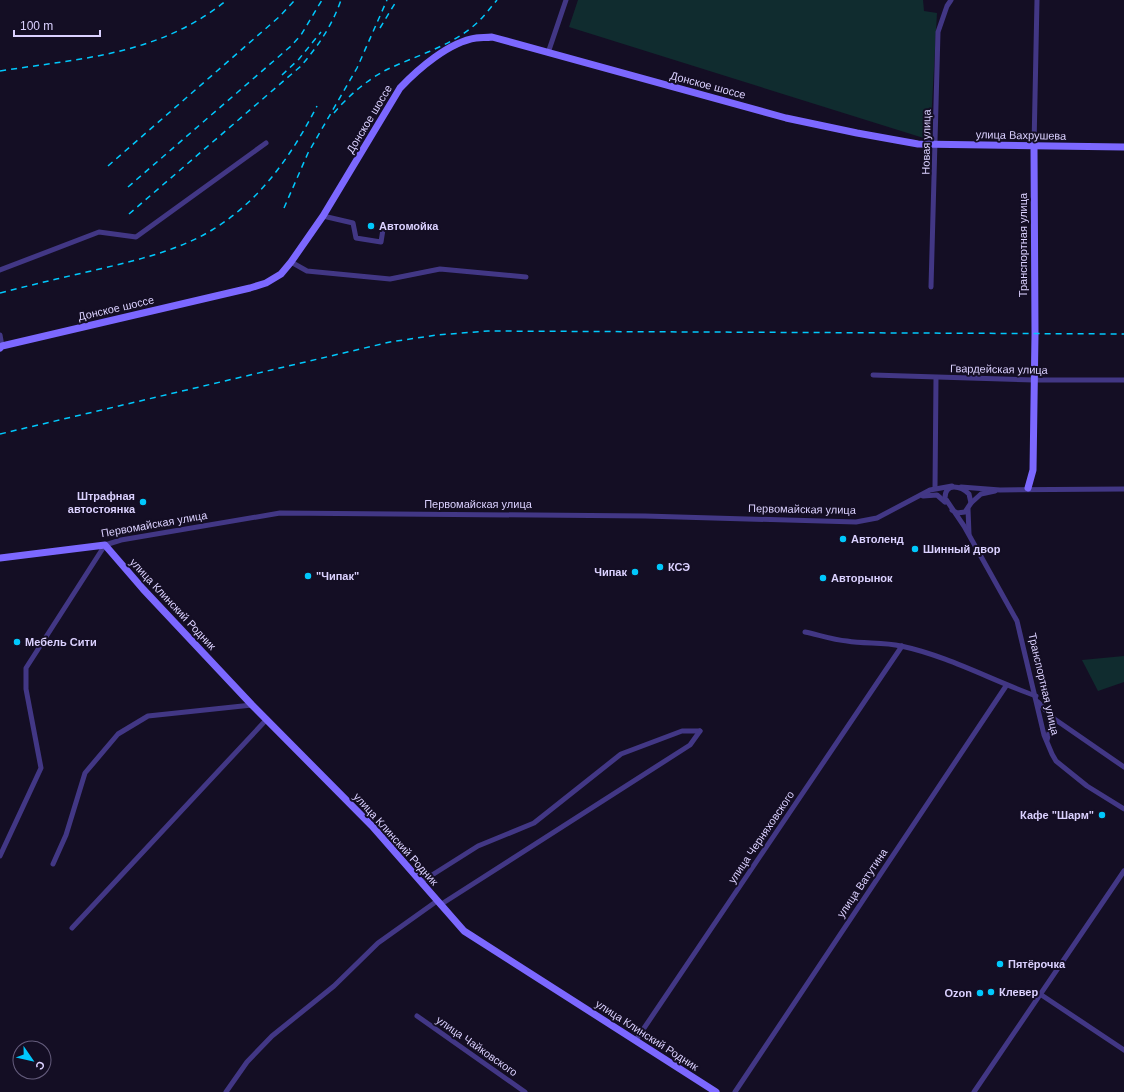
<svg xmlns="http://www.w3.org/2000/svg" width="1124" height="1092" font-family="Helvetica,sans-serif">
<rect width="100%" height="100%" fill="#140e24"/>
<!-- green -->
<g fill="#102c2f">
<polygon points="578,0 923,0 924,11 937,13 930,140 569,27"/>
<polygon points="1124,656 1124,682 1098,691 1082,660"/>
</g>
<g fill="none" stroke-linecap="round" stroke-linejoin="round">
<!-- street -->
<g stroke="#423785" stroke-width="5">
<polyline points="548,53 566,0"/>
<polyline points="1034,146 1037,0"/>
<polyline points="323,216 353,223 356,238 381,242 384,223"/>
<polyline points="291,262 307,271 390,279 440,269 526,277"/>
<polyline points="0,270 99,232 136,237 266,143"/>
<polyline points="931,287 938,32 947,6 951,0"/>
<polyline points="0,335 2,346"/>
<polyline points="873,375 1034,380 1124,380"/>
<polyline points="961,487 1000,490 1124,489"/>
<polyline points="935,488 936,378"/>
<polyline points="923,496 937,495 945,502"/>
<polyline points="971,503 981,494 995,491"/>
<polyline points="968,509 969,534"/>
<path d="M952 510 957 513 965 512 971 503 969 494C961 486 945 482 945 498L964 526 1017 621 1044 735 1052 754 1056 761 1087 786 1124 809"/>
<path d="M805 632C819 635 833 640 847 641 865 644 883 642 901 646 948 656 991 680 1036 696"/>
<polyline points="1038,702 1053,718 1124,767"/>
<polyline points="1047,740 1053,718"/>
<polyline points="0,856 41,768 26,689 26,668 105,545 121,540 280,513 645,516 856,522 877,518 930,490 952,486"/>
<polyline points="53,864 66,835 85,773 118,734 148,716 252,705"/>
<polyline points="421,882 478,846 534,823 621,754 682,731 700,731"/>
<polyline points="440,905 690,745 700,731"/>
<polyline points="72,928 267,719"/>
<polyline points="1040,994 1124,1050"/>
<polyline points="417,1016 525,1092"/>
<polyline points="636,1040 902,646"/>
<polyline points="226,1092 247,1062 272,1036 334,986 378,943 437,901"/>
<polyline points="735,1092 1006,686"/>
<polyline points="974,1092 1124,871"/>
</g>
<!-- secondary -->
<g stroke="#7c68ff" stroke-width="7">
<path d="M0 348 2 346 250 288 266 283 281 274 291 262 323 216 400 88C418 69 449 42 476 38 481 37 486 38 492 37L786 118 857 133 918 144 1124 147"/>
<polyline points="1028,488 1033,470 1035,334 1034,146"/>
<polyline points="0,558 105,545 143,589 252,705 372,826 464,931 716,1092"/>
</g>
<!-- rail -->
<g stroke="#00c8fc" stroke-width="1.5" stroke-dasharray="6 5" stroke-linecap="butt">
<polyline points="380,28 397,0"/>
<path d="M0 71C83 58 159 55 227 0"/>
<polyline points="282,75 299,59 321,32"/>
<path d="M334 113C348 96 367 80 386 70 417 55 453 46 479 21 485 15 491 7 497 0"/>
<polyline points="108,166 279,17 295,0"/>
<polyline points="128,187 291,46 301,35 322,0"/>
<polyline points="284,208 308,153 357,68 387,0"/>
<path d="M129 214 301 66C318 46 332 26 341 0"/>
<path d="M0 293C35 284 69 276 104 268 141 259 179 250 212 230 260 201 292 155 317 106"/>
<polyline points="0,434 390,342 437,335 488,331 1124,334"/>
</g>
</g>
<!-- markers -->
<g fill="#00c8fc" stroke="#140e24" stroke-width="1.5">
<circle cx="371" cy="226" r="4"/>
<circle cx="143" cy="502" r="4"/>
<circle cx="843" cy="539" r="4"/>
<circle cx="915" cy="549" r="4"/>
<circle cx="660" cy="567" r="4"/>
<circle cx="635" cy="572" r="4"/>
<circle cx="308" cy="576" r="4"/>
<circle cx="823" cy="578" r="4"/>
<circle cx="17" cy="642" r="4"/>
<circle cx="1102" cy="815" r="4"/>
<circle cx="1000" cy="964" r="4"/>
<circle cx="991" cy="992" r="4"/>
<circle cx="980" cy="993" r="4"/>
</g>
<g text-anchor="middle" stroke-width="4" stroke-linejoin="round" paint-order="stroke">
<!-- street labels -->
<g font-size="11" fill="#dbd1ff" stroke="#140e24">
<text transform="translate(708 85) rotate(15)" y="4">Донское шоссе</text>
<text transform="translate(369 119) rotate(-59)" y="4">Донское шоссе</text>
<text transform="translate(1021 135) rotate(1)" y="4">улица Вахрушева</text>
<text transform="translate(926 142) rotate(-89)" y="4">Новая улица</text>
<text transform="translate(1023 245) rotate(-90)" y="4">Транспортная улица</text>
<text transform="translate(116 308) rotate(-13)" y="4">Донское шоссе</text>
<text transform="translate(999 369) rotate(1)" y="4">Гвардейская улица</text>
<text x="478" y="508">Первомайская улица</text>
<text transform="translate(802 509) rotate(1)" y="4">Первомайская улица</text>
<text transform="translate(154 524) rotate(-10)" y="4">Первомайская улица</text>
<text transform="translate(173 604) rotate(47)" y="4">улица Клинский Родник</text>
<text transform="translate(1044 684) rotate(77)" y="4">Транспортная улица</text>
<text transform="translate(761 837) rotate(-56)" y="4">улица Черняховского</text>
<text transform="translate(396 839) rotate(48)" y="4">улица Клинский Родник</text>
<text transform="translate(862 883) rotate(-56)" y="4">улица Ватутина</text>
<text transform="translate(647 1035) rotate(33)" y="4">улица Клинский Родник</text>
<text transform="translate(477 1046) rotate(35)" y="4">улица Чайковского</text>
</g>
<!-- poi labels -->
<g font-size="11" font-weight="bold" fill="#dbd1ff" stroke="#140e24" text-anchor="start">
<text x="379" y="230">Автомойка</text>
<text x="135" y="500" text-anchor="end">Штрафная<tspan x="135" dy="13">автостоянка</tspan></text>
<text x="851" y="543">Автоленд</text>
<text x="923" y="553">Шинный двор</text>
<text x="668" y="571">КСЭ</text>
<text x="627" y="576" text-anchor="end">Чипак</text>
<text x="316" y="580">"Чипак"</text>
<text x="831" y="582">Авторынок</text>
<text x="25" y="646">Мебель Сити</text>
<text x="1094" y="819" text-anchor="end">Кафе "Шарм"</text>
<text x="1008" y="968">Пятёрочка</text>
<text x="999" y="996">Клевер</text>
<text x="972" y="997" text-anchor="end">Ozon</text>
</g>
</g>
<!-- north arrow -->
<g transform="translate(32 1060) rotate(124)"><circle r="19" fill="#140e24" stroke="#645c7c"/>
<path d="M0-3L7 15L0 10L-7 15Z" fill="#00c8fc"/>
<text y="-6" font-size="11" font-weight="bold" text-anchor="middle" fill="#dbd1ff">С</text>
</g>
<!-- scale -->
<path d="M14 30v6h86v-6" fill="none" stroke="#dbd1ff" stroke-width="2"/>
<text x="20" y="30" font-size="12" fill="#dbd1ff" stroke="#140e24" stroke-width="3" paint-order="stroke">100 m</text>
</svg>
